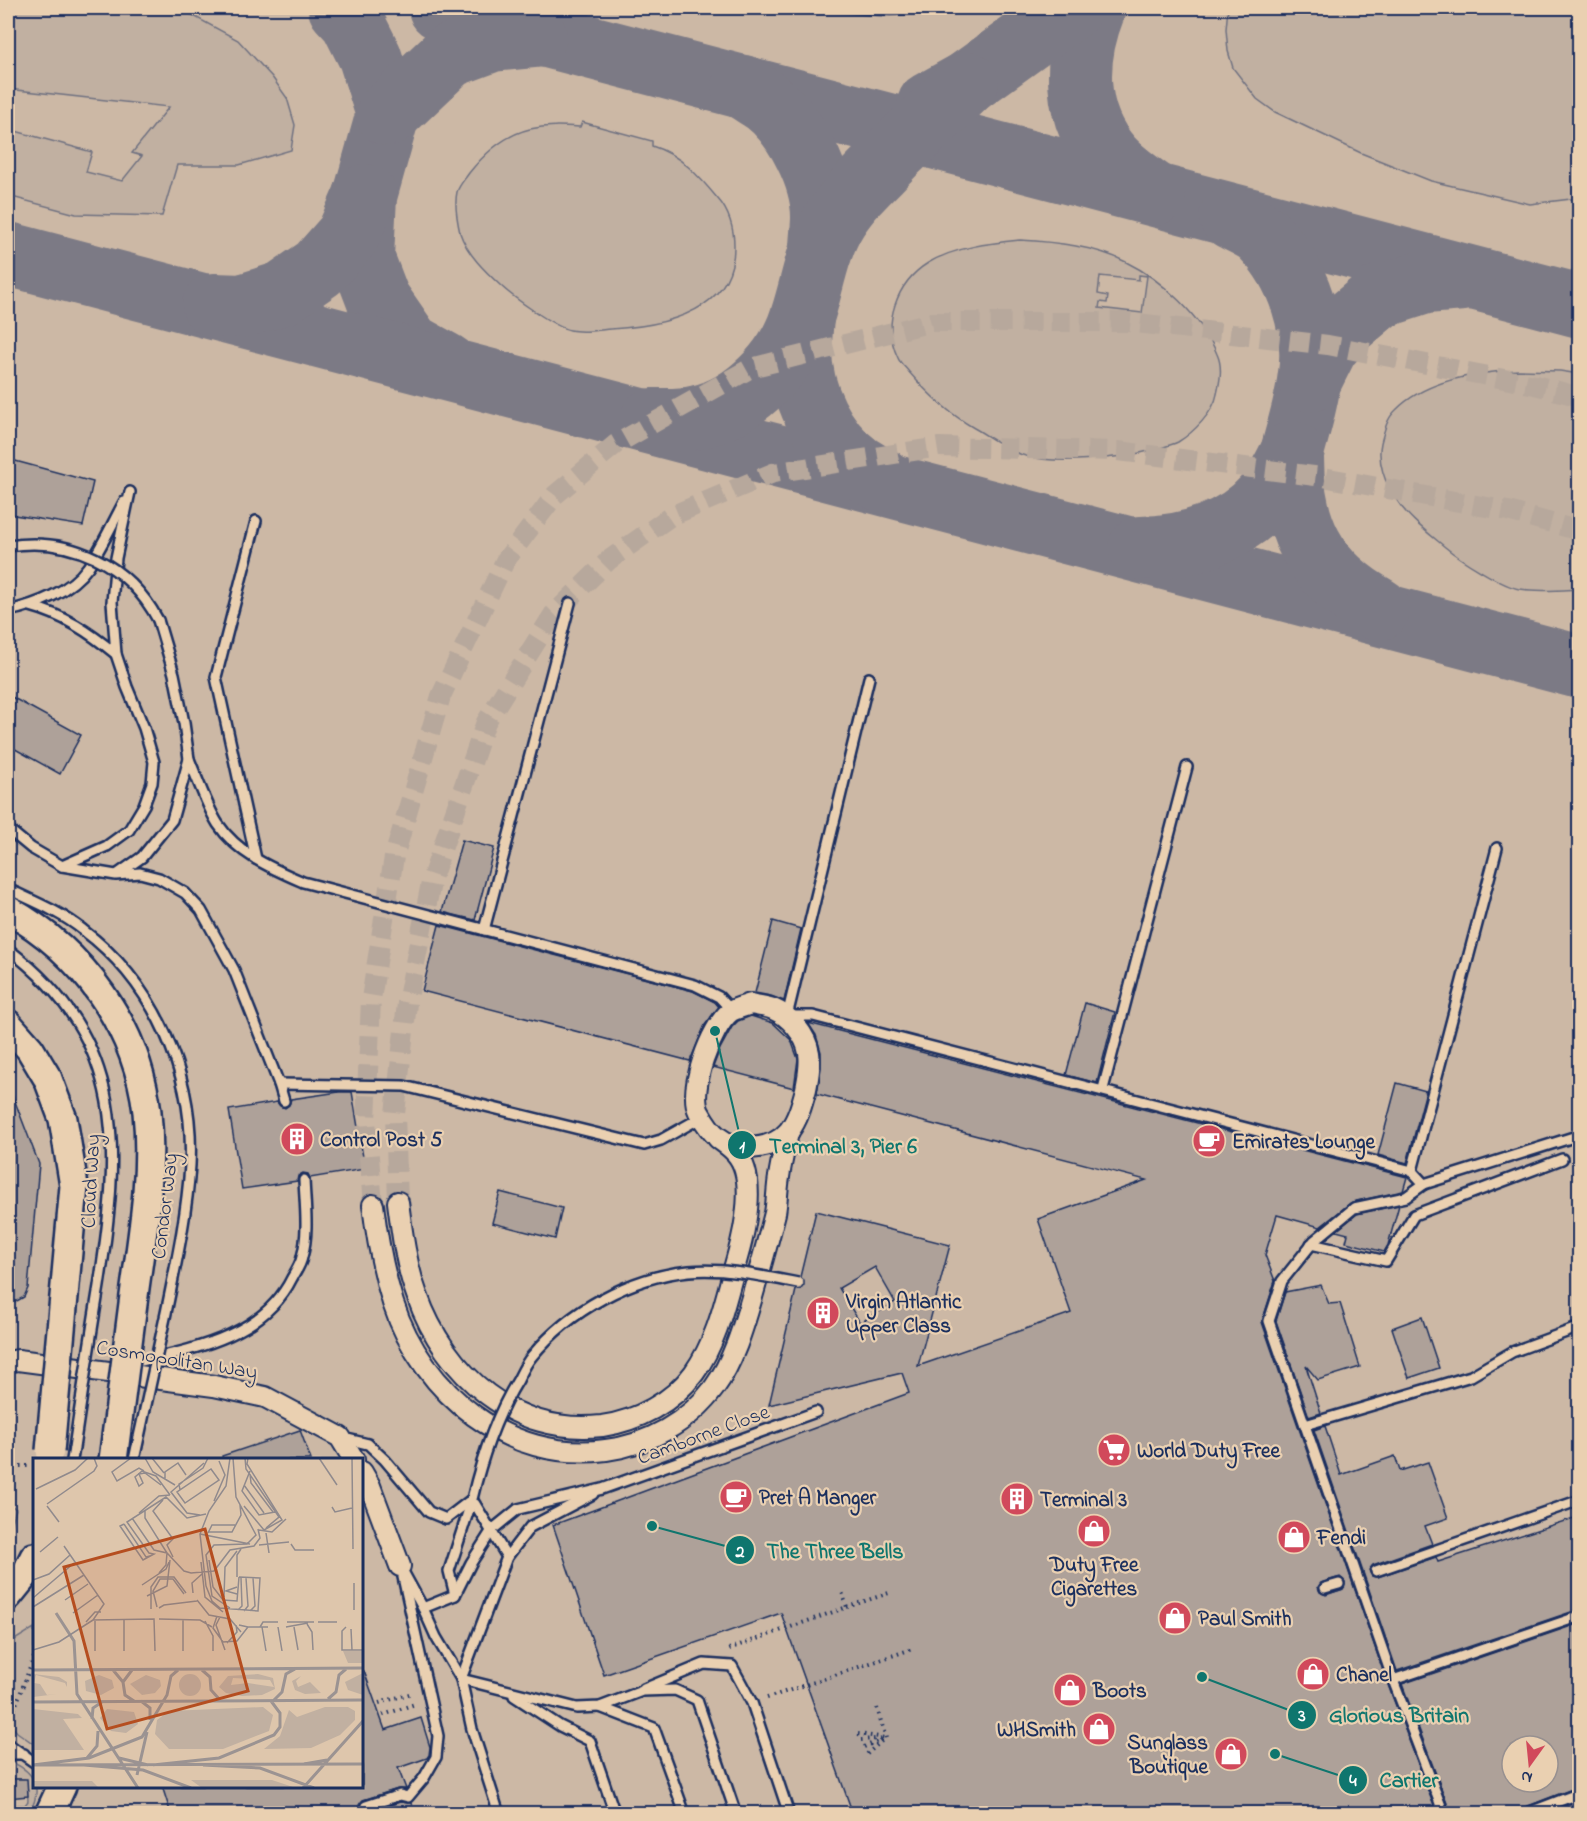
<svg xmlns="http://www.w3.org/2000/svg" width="1587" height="1821" font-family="'Indie Flower',sans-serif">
<rect width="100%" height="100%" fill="#dec6ac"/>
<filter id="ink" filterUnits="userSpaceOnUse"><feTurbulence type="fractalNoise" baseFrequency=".0167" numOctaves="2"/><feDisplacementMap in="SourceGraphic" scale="12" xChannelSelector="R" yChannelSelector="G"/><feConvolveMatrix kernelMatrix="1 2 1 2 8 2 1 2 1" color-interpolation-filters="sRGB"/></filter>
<g filter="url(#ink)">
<!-- built -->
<path fill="#ccb8a5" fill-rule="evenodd" d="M8 8H1579V1813L8 1814ZM34 1460H362V1786H34ZM1512 1746H1548V1782H1512Z"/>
<!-- green -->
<g fill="#c1b0a1" stroke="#6e7080" stroke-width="1.5" fill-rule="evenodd">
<polygon points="8,8 179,8 238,40 272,77 287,98 295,125 291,150 239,165 177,165 162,216 76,214 8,196 8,129 92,152 86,172 122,181 142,156 132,153 169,107 8,89"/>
<polygon points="781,8 948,8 926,14 883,16"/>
<polygon points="1228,8 1579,8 1579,198 1530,204 1431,181 1361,153 1275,112 1257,99 1233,68 1228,51 1226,29"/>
<path d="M582 122 652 141V146C681 155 699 176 718 199 729 211 734 229 734 245 735 312 664 326 611 329 598 330 582 333 570 330 554 327 513 297 501 286 485 271 467 254 460 233 457 220 454 205 457 192 459 185 465 179 469 173 485 153 504 135 530 129 547 125 563 126 580 127Z"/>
<path d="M1020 240C1055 242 1095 246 1126 262 1161 279 1202 317 1217 354 1223 367 1220 381 1217 394 1214 412 1193 433 1178 442 1172 445 1163 447 1156 449 1125 458 1056 465 1026 456 1008 451 990 437 974 428 948 413 928 394 909 372 905 367 900 363 898 358 881 324 897 282 928 263 955 247 990 243 1020 240ZM1139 275 1147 276 1142 313 1099 308 1100 302 1107 303 1108 296 1098 294 1100 276 1139 280Z"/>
<path d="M1519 370 1560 371 1579 374V589C1561 590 1539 592 1520 589 1503 587 1458 558 1445 547 1427 532 1408 518 1396 499 1385 484 1377 461 1381 443 1384 431 1387 418 1396 410 1426 379 1479 372 1519 370Z"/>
<polygon points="8,1503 16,1509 8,1538"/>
<polygon points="34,1628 34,1744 17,1732 8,1722 8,1644"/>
<path d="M11 1762C36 1772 43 1790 29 1813L8 1814V1806L25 1805 28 1801 27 1783 24 1779H12Z"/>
</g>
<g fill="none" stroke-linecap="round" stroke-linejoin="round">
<!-- taxiway -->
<g stroke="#7c7a85" stroke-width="64">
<polyline points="340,8 352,21 370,57 388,114 365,196 362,257 378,299 410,345 446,365"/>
<polyline points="440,8 1580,306"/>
<path d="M1094 8C1074 58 1072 116 1111 159 1124 173 1139 183 1154 194"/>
<path d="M743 87C750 92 759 97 766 102 797 126 823 179 823 217 823 228 821 239 821 250"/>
<polyline points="929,104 967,83 1071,8"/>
<polyline points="388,114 449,56 492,40 535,36"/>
<path d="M1231 217C1241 223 1255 228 1263 236 1299 273 1318 330 1309 381 1306 405 1298 429 1292 453"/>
<polyline points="8,254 1580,667"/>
<polyline points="214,305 242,306 283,293 319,268 348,235 365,196"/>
<path d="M802 318C801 328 800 339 800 350 800 393 823 440 858 466 865 471 874 475 882 480"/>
<polyline points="1310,380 1327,346 1348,323 1379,297 1425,282 1463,279"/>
<path d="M652 420C667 420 683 421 698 417 746 406 788 362 802 317 813 284 817 248 836 218 852 193 874 174 894 153 918 130 943 107 967 83"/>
<path d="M1140 548C1185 548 1235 533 1266 497 1277 484 1284 468 1292 453 1291 525 1313 573 1378 609"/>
</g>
</g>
<!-- building -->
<g fill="#aea199" stroke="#1b2f5e" stroke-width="1.5" fill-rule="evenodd">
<polygon points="8,459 93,482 83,526 8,514"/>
<polygon points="8,695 81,735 60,774 8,745"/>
<polygon points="462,840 494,848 475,920 442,912"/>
<polygon points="773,921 801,929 784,1001 771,996 755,993"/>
<polygon points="439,925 693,991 715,1002 719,1007 705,1025 690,1061 422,991"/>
<polygon points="1085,1003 1115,1012 1097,1083 1066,1075"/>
<polygon points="751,1016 773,1023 791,1040 798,1059 794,1088 713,1067 720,1049 732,1027 738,1021"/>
<path d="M808 1023 1407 1177 1403 1191 1352 1202 1320 1227 1277 1215 1265 1255 1275 1281 1262 1322 1387 1682 1437 1814H853L781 1613 604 1675 553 1525 909 1393 902 1373 769 1405 796 1290 801 1289 804 1285V1280L800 1277 816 1211 950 1245 918 1366 1071 1313 1038 1219 1146 1180 817 1094 821 1068V1052L816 1035ZM875 1267 895 1302 860 1323 839 1288ZM1340 1577 1345 1582 1343 1589 1326 1595 1320 1592 1318 1587 1321 1583Z"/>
<polygon points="1397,1083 1426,1091 1407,1163 1378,1155"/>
<polygon points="8,1086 9,1086 39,1164 28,1288 24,1297 8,1306"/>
<polygon points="339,1092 352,1092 365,1169 310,1178 308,1174 303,1173 298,1176 297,1181 242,1189 229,1110 277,1102 280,1106 285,1108 289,1105 291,1099"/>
<polygon points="500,1192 562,1208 555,1239 492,1223"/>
<polygon points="1399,1205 1388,1245 1384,1252 1346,1242 1348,1234 1336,1231 1357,1214"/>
<polygon points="1321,1285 1329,1304 1340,1303 1360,1367 1318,1380 1306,1366 1321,1413 1309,1417 1276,1321 1285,1292"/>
<polygon points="1422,1317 1439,1368 1409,1378 1392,1328"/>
<polygon points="1325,1426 1341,1475 1395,1456 1400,1471 1428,1462 1448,1518 1425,1526 1432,1544 1373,1565 1369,1570 1372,1576 1378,1577 1436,1557 1438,1562 1580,1516 1580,1609 1397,1671 1314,1430"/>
<polygon points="300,1430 311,1460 223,1460 222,1456"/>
<path d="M1580 1623V1786L1523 1808 1518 1814H1451L1402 1684ZM1512 1746H1548V1782H1512Z"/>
<polygon points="362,1671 364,1671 385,1730 421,1718 430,1747 429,1755 427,1758 398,1768 406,1789 398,1789 363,1800 359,1805 361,1814 171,1814 162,1786 362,1786"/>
<polygon points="8,1779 27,1779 28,1796 8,1798"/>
<polygon points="1580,1800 1580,1814 1545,1814"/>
<polygon points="400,1802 411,1803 414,1814 375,1814 374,1810"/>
</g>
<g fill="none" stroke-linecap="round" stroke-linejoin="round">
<!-- street-tunnel -->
<g stroke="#b7a89c" stroke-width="20" stroke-dasharray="20 10" stroke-linecap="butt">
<polyline points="398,1202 395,1114 407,1003 432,878 486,722 553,615 609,560 671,516 773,473 939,447 1118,451 1323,477 1508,511 1580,531"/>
<polyline points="373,1205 366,1121 371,999 394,857 441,696 505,561 555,495 616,444 751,368 932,322 1128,322 1328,345 1535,385 1580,397"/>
</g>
<!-- lane casing -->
<g stroke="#1b2f5e" stroke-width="14">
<g id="lane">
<path d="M30 606C64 615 89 632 116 654"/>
<path d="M8 611C36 605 70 592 88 567 102 547 112 524 124 502"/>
<polyline points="869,678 787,1016 813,1016 1412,1171 1424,1184 1406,1197 1354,1208 1314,1241 1282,1281 1269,1321 1393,1680 1444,1814"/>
<path d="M189 759C197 778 208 809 218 824 238 854 271 868 303 882L695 985 719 997 731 1010"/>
<polyline points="8,829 31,848 62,866 116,875 140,873 159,878 185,893 201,910 234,970 279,1084 284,1101"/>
<polyline points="256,859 216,677 256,521"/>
<polyline points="62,866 107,846 129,830 144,805 152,783 154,762 144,728 127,687 116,654 112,602 116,558 130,492"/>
<polyline points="118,874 142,857 172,820 189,759 184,723 174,674 158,620"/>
<polyline points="484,930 570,603"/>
<polyline points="279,1084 404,1086 644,1145 661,1140 702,1117"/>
<polyline points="1103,1089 1187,767"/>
<polyline points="1412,1171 1497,848"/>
<polyline points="1424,1184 1580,1135"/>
<polyline points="1311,1244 1386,1261 1414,1215 1562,1159"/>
<path d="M129 1364C188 1350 262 1339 292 1278 296 1271 301 1264 302 1257 309 1233 305 1204 304 1180"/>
<polyline points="1305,1425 1471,1376 1512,1352 1580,1327"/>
<polyline points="343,1438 368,1444 385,1460 429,1512 446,1519 472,1499"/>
<polyline points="72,1460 74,1448"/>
<polyline points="472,1499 507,1557"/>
<polyline points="400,1566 423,1608 436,1637 461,1679 577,1708 600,1707 642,1691 675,1690 697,1700 736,1814"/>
<polyline points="1376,1571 1580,1500"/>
<polyline points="1325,1588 1339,1584"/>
<polyline points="455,1595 449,1571 472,1500"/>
<polyline points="423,1608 455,1595 471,1563 492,1530 518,1509 602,1489 816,1412"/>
<polyline points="1393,1680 1580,1616"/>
<polyline points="644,1689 704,1664 732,1666 752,1703 789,1814"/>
<polyline points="514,1696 560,1726 590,1741 615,1814"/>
<polyline points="600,1707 654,1728 685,1814"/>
<polyline points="8,1744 34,1762"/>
<polyline points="8,1754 24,1754"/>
<polyline points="368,1814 366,1806 400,1795 408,1797 424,1778 436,1757 438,1736 403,1577"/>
<polyline points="499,1814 472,1729 461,1679 507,1557 530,1527 593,1494"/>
<polyline points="1525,1814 1580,1793"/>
</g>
</g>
<!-- street casing -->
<g stroke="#1b2f5e" stroke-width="24">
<g id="street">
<path d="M751 1004C758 1006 767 1006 773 1009 790 1016 806 1035 809 1053 811 1066 808 1078 806 1089 802 1104 798 1119 789 1131 772 1151 738 1153 718 1137 710 1131 704 1121 699 1112 688 1090 711 1027 730 1012 735 1008 745 1006 751 1004Z"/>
<path d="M398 1202C402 1233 406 1265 417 1295 445 1375 515 1436 602 1426 637 1421 673 1402 694 1373 718 1340 726 1297 737 1258 745 1230 757 1177 736 1153 731 1147 724 1143 718 1138"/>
<path d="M373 1205C377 1238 383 1271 393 1303 423 1394 508 1463 606 1450 647 1445 689 1422 714 1388 733 1362 743 1328 752 1297 760 1269 768 1241 775 1213 777 1202 777 1189 779 1177 781 1162 785 1147 788 1133"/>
<polyline points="8,1362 18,1360 214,1386 265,1397 340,1437 354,1460"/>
<polyline points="362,1472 370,1486 400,1566"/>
</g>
</g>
<!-- secondary casing -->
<g stroke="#1b2f5e" stroke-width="32">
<g id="secondary">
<polyline points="8,1024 30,1049 48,1079"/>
<polyline points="8,1596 25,1575 34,1557"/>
<polyline points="49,1814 62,1786"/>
</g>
</g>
<!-- path -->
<g stroke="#1b2f5e" stroke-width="4" stroke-dasharray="1.5 4.5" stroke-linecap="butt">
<polyline points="8,1466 31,1466"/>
<polyline points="847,1607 892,1592"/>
<polyline points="729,1649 847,1607 842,1592"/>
<polyline points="767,1698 912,1649"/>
<polyline points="379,1703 412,1693"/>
<polyline points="877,1708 886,1738"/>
<polyline points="383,1715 415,1704"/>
<polyline points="8,1726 34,1657"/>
<polyline points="858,1734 886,1738"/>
<polyline points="861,1740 876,1739"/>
<polyline points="864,1747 882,1739"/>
<polyline points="867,1754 885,1738"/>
</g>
<!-- lane -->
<use href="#lane" stroke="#ead0b1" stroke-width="9"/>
<!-- street -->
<use href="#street" stroke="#ead0b1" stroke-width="20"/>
<!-- secondary -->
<use href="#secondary" stroke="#ead0b1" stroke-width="27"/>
<!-- lane-bridge casing -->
<g stroke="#1b2f5e" stroke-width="14" stroke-linecap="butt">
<g id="lane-bridge">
<path d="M8 546C71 536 128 564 158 620"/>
<path d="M8 889C33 901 61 912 83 930 155 984 195 1075 190 1165 187 1214 176 1264 166 1313 155 1362 145 1411 134 1460"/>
<path d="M8 949C129 1041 120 1150 99 1286 90 1340 82 1394 74 1448"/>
<path d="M472 1499C482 1457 495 1417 518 1380 522 1372 526 1363 532 1356 570 1310 630 1277 689 1271 726 1268 762 1276 798 1283"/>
</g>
</g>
<!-- secondary-bridge casing -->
<g stroke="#1b2f5e" stroke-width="32" stroke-linecap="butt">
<g id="secondary-bridge">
<path d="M8 910C82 951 137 1026 147 1112 153 1170 143 1231 135 1288 128 1345 120 1402 113 1460"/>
<polyline points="48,1079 63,1119 74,1186 50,1451"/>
</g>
</g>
<!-- lane-bridge -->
<use href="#lane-bridge" stroke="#ead0b1" stroke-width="9"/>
<!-- secondary-bridge -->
<use href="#secondary-bridge" stroke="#ead0b1" stroke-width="27"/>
</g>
</g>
<!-- icons -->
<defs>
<g id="building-disc" transform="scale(1.725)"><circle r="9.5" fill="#d1495b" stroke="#ead0b1"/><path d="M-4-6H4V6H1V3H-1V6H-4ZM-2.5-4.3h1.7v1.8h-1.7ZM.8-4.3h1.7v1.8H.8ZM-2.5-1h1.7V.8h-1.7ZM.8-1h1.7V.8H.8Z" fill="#fff"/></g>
<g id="cafe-disc" transform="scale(1.725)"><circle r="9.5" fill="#d1495b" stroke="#ead0b1"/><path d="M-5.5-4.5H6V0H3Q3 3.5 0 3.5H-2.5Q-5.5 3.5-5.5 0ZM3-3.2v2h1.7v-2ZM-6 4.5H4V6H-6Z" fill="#fff"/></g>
<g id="supermarket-disc" transform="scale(1.725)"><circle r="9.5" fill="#d1495b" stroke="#ead0b1"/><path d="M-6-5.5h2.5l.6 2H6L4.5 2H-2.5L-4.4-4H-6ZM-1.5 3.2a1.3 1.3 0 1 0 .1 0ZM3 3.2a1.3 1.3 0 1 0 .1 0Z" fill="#fff"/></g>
<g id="shop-disc" transform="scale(1.725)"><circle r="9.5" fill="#d1495b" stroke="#ead0b1"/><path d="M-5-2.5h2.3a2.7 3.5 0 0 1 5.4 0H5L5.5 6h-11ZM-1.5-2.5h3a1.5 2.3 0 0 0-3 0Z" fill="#fff"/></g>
</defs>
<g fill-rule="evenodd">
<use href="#building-disc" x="297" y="1139"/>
<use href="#cafe-disc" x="1209" y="1141"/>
<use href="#building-disc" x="823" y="1313"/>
<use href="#supermarket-disc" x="1114" y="1450"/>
<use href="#cafe-disc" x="736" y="1497"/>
<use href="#building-disc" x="1017" y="1499"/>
<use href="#shop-disc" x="1094" y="1531"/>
<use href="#shop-disc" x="1294" y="1537"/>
<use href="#shop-disc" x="1175" y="1618"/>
<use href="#shop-disc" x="1313" y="1674"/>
<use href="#shop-disc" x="1070" y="1690"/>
<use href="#shop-disc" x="1099" y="1729"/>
<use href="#shop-disc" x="1231" y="1754"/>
</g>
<g text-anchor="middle" stroke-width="4.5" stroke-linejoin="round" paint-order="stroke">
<!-- poi labels -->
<g font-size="21" font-weight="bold" fill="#1b2f5e" stroke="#ead0b1" text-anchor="start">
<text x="320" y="1146">Control Post 5</text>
<text x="1232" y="1148">Emirates Lounge</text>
<text x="846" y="1308">Virgin Atlantic<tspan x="846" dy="24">Upper Class</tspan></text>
<text x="1137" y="1457">World Duty Free</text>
<text x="759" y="1504">Pret A Manger</text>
<text x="1040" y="1506">Terminal 3</text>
<text x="1317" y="1544">Fendi</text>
<text x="1094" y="1571" text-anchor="middle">Duty Free<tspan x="1094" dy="24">Cigarettes</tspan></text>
<text x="1198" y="1625">Paul Smith</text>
<text x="1336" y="1681">Chanel</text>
<text x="1093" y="1697">Boots</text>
<text x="1076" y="1736" text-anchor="end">WHSmith</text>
<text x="1208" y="1749" text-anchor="end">Sunglass<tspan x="1208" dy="24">Boutique</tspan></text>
</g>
<!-- street labels -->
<g font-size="21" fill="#1b2f5e" stroke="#ead0b1">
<text transform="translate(90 1181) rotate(-87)" y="7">Cloud Way</text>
<text transform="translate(164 1206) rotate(-83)" y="7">Condor Way</text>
<text transform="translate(177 1359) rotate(9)" y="7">Cosmopolitan Way</text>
<text transform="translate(703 1434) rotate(-20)" y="7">Camborne Close</text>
</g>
</g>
<!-- overview -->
<g transform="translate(33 1458)">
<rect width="330" height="330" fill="#dec6ac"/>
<path d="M310 193H330V205H315ZM330 215V237L315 232 312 224ZM0 216 26 219 34 224V229L32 225 3 217 1 225 7 226 14 237 24 236 0 239ZM225 216 240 220 242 231 229 237 209 238 193 235 186 229 195 218ZM200 220 237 222 241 229 215 225 198 227ZM146 227a11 11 0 1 1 22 0a11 11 0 1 1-22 0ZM66 217 79 222 81 230 68 237 53 233 52 223ZM113 217 127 222 128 228 122 235 109 237 97 226ZM268 218 263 223 265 229 277 224 288 235 272 236 262 232 259 223ZM230 249 240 257 236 273 190 291H136L122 276 124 262 136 253ZM292 249H315L322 253V262L307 277 278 290 231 291 247 278 256 252 264 259ZM0 251 45 256 49 260 30 261 51 292H0ZM74 251 101 254 105 266 93 275 78 273 67 260ZM158 322H239L260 329 169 330ZM0 323H59L66 330H0Z" fill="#c1b0a1" fill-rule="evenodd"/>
<path fill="none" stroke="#9b9392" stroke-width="3" d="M23 155 41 183 44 236 105 330M0 212 330 210M80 212 90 224 99 212M169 212 177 219 178 232 187 242M90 224 92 237 101 243M295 241 303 234 306 217 313 211M241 242 249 234 253 216 262 211M108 243 117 250V262M0 244 330 242M59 261 60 250 69 244M54 300 64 288 65 273M86 300 115 307M271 306 294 302M0 307 56 300 109 279 134 237 138 218 145 212M0 307 330 306M51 307 110 312 158 330M120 307 186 300 241 277 247 269V255L238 243M170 307 227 310 281 330M104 317 114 274M270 330 330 263"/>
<path fill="none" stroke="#908a8d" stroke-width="1.5" d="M98 0 79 14 84 23 106 10 111 13M112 0 120 14 142 27M119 0 131 15M197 0 193 28 176 53 167 76 173 128 179 143 187 150 225 153 227 120 206 119M212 0 213 11 246 59 233 70M286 0 304 27M319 0 320 91M178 11 186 22 152 45 144 34ZM217 13 209 33 226 57 242 54M217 16 218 25 240 54M132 21V14L145 5 153 17M128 27 112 15 106 16 110 25 106 28 102 19 109 13 123 18 137 37M211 27 231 55M3 31 42 12 55 0M147 32 146 26 170 10 175 0M130 42 120 53 140 81 134 87 140 99M181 43 192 17 186 3M14 46 61 13 64 8 61 0M14 48 26 64M211 48 231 72 249 62 214 6 215 0M299 49 302 54 319 50M112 53V60L134 95 133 107 126 115M106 55 126 38 137 37M167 57 154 55 138 34 171 5M99 60 121 92 134 95 151 113 158 115 181 113 197 92 221 88 227 80 225 71M91 66 87 68 110 102 121 96 116 95 94 64 133 39 154 60 173 56M91 66 113 99 117 98M226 72 239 74 253 61M176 74H199L208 57 207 47M175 75 179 67H202M233 75 236 95M167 76 217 86M258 86 262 92H281M226 87 256 84M31 88 71 146 60 162 121 161 122 193M7 94 25 79M176 102 180 129 190 142 204 143 206 119M168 104 172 139 190 154M204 119V97L208 91M0 122 16 116 37 97M321 125V152M109 127 133 111 136 104M204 129 193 133 204 136M160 135 159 125 169 116M114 138 134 128 137 102M191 139 192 109 204 93M0 140 41 105M32 142 55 126M164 142 176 157 197 161 208 174M0 149 51 117M124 149 120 133 127 121H140L151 136M126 150 131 147 164 143M197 150 179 138 173 97 181 87 214 86 223 77 203 39 200 0M118 151V129L125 119H141L153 135M205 152 209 148 208 120M211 153 215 148 213 120M217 153 222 148 220 120M40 155 65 137M184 158 180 170 190 184 204 183 215 169 206 167M187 159 183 167 192 192M126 161 167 162 179 169M91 162V193M150 162V193M62 163V193M172 163 180 178V193M53 164 62 154H68M254 164H281M285 164H304M274 166 279 174 280 192M215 169H235M227 169 230 164H245M229 169 233 193M245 169 249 193M253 169 275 165M261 169 265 192M313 169 309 173V192H330M318 171 319 192M194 185 204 174 203 167M0 192 26 184 60 162"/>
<path fill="#b54e20" fill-opacity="0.15" stroke="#b54e20" stroke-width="3" d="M172 71 215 233 74 271 31 109Z"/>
<rect width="330" height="330" fill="none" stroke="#1b2f5e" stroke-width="3"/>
</g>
<!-- callouts -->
<path fill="none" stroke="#0f766e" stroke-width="2" d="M715 1031L742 1145M652 1526L740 1550M1202 1677L1302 1715M1275 1754L1353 1780"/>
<g fill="#0f766e" stroke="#ead0b1" stroke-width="2">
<circle cx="715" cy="1031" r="6"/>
<circle cx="652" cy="1526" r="6"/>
<circle cx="1202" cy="1677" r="6"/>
<circle cx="1275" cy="1754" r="6"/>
<circle cx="742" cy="1145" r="15"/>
<circle cx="740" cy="1550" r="15"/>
<circle cx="1302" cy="1715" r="15"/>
<circle cx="1353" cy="1780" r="15"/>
</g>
<g font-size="18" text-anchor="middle" font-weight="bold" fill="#fff">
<text x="742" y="1152">1</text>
<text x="740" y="1557">2</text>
<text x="1302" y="1721">3</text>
<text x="1353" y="1786">4</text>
</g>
<g font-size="22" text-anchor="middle" font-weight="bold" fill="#0f766e" stroke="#ead0b1" stroke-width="4.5" stroke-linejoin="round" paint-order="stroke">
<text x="843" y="1153">Terminal 3, Pier 6</text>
<text x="835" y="1558">The Three Bells</text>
<text x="1399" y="1722">Glorious Britain</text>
<text x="1409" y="1787">Cartier</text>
</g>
<!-- margin -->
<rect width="1587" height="1821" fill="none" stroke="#ead0b1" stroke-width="30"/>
<rect x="15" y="15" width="1557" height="1791" fill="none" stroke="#1b2f5e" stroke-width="2" filter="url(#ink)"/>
<!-- north arrow -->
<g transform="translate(1530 1764) rotate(195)"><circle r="28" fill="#ead0b1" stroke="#979090" stroke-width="1.5"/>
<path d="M0-4.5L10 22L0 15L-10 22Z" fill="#d1495b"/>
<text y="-9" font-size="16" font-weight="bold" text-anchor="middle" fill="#1b2f5e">N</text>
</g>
</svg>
